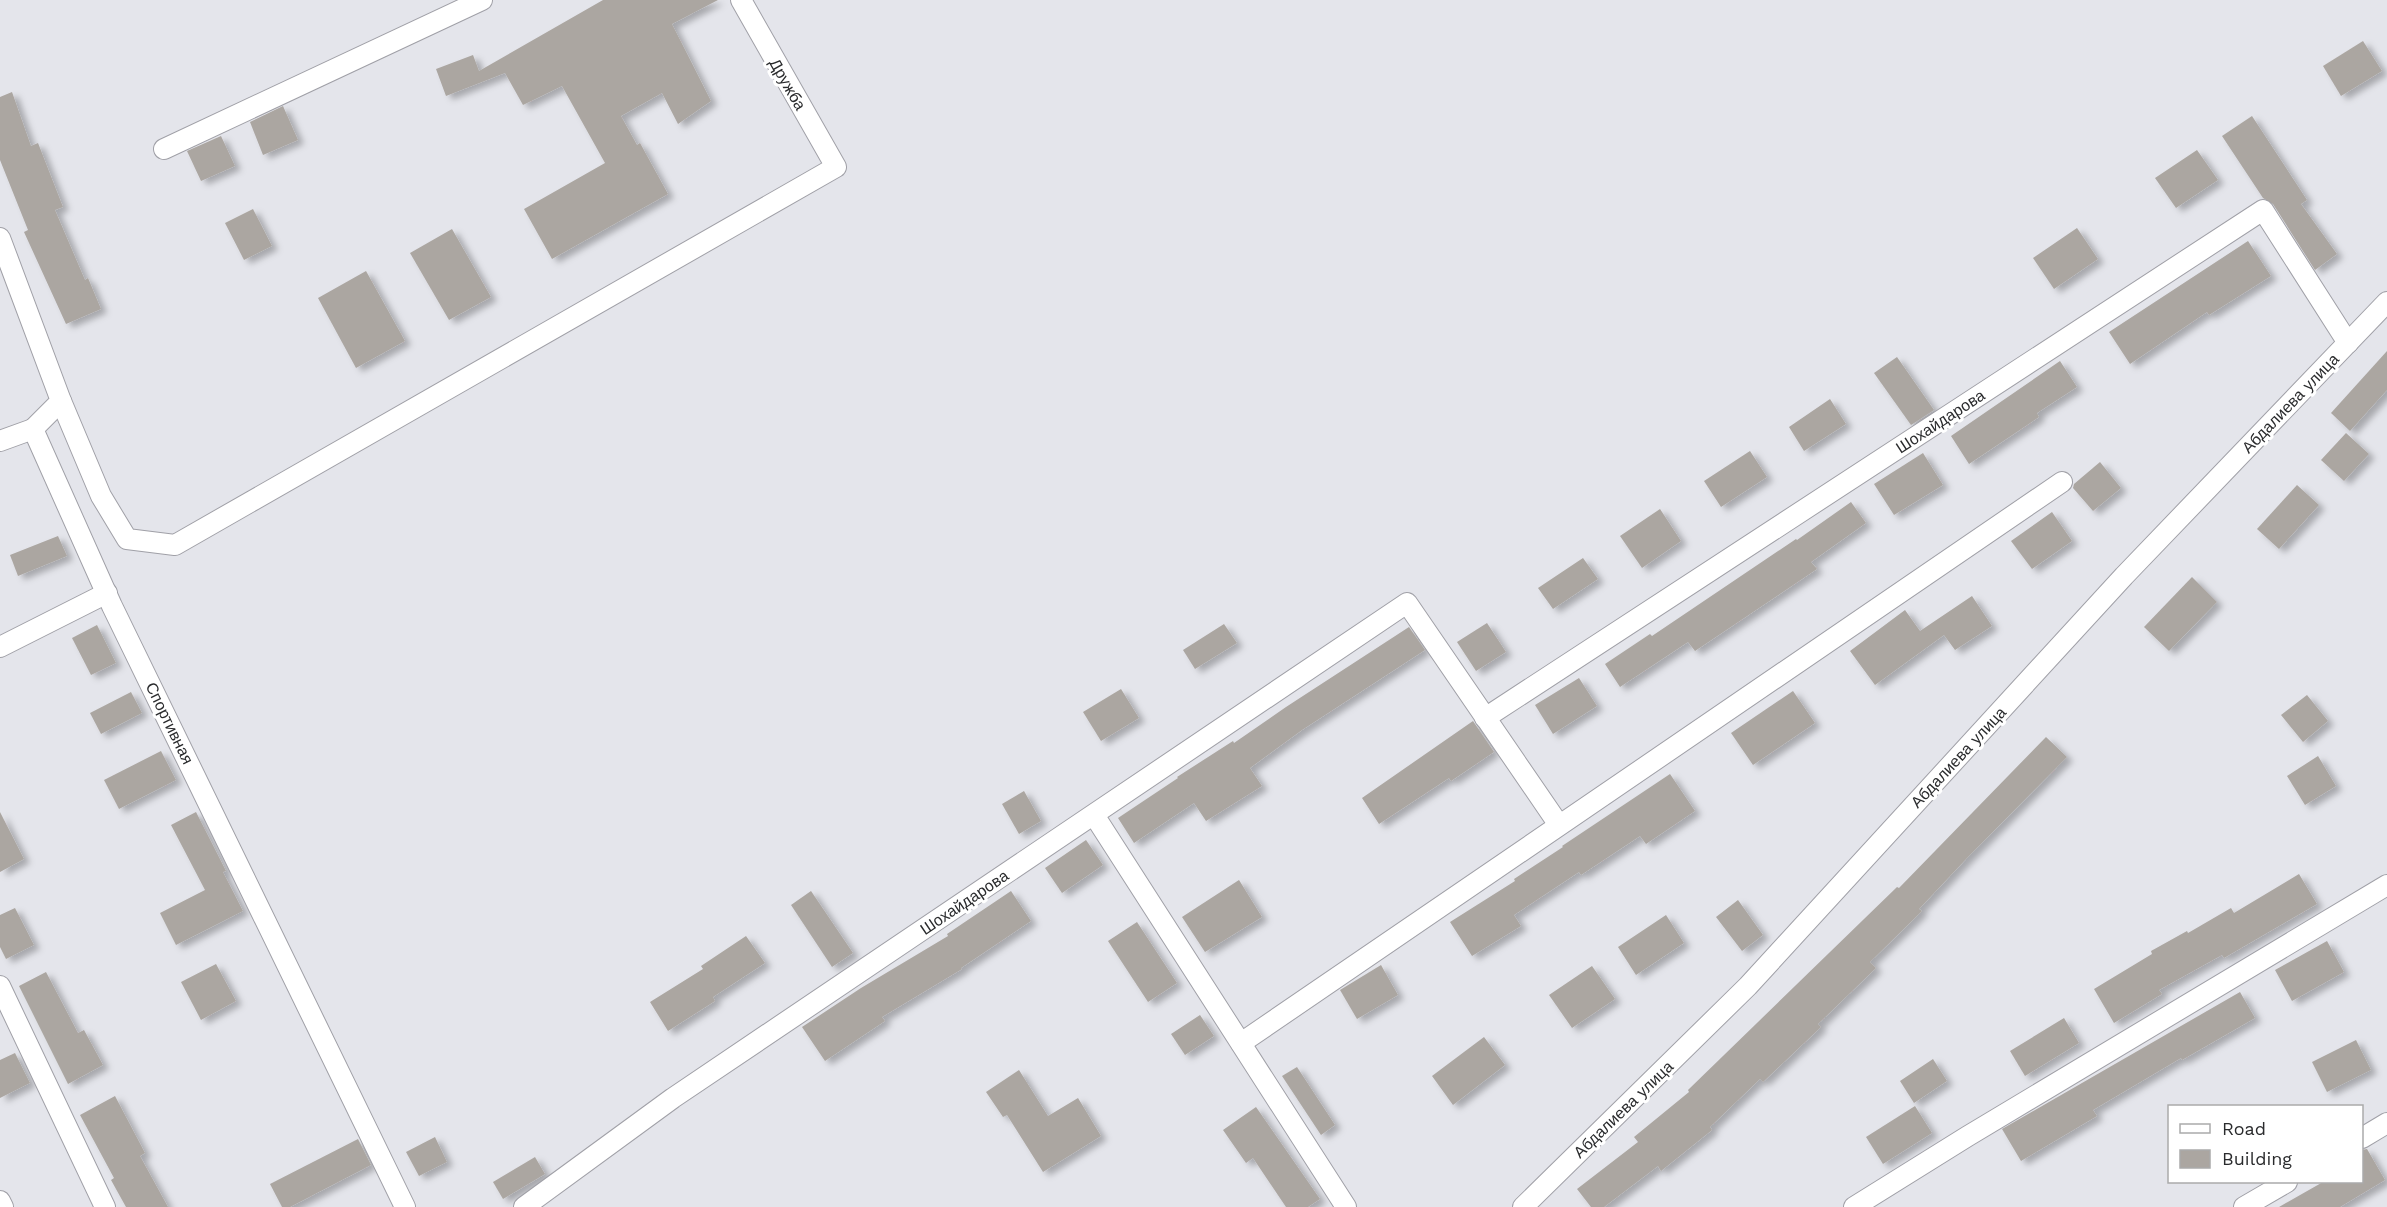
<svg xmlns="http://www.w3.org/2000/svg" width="2387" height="1207" font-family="'Work Sans',sans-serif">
<defs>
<filter id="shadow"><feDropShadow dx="6" dy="4" stdDeviation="3" flood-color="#0004"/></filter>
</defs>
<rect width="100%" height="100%" fill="#e4e5eb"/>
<!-- building -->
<g fill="#aba6a1" filter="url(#shadow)">
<polygon points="603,0 718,0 672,24 711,101 678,124 662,93 621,116 637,145 640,143 668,194 552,259 524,209 605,163 562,86 523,105 505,73 446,96 436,69 473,55 479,71"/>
<polygon points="2363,41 2382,71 2341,96 2323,66"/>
<polygon points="12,92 31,146 38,143 63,207 55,210 85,280 88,278 101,309 66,324 24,232 28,230 0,160 0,97"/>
<polygon points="283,106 298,140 263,155 250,122"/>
<polygon points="2252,116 2307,200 2301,204 2337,254 2315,270 2273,204 2263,198 2222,136"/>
<polygon points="221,136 235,166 201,181 187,151"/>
<polygon points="2197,150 2218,180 2176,208 2155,178"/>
<polygon points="253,209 272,246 244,260 225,223"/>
<polygon points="2077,228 2098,259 2054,289 2033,258"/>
<polygon points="452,229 491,297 449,320 410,253"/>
<polygon points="2248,241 2271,276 2209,315 2207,312 2130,364 2109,332"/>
<polygon points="366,271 405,341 356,368 318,298"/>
<polygon points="2387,351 2387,390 2350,431 2331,413"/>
<polygon points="1897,357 1934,410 1911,425 1874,373"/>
<polygon points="2060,361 2077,387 2037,413 2039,417 1969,464 1951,436"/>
<polygon points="1830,399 1846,424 1804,451 1789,427"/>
<polygon points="2346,433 2369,454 2344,481 2321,460"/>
<polygon points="1750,451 1767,477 1721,507 1704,481"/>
<polygon points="1923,453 1943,485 1894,515 1874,484"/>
<polygon points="2100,462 2121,488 2093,511 2073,488 2074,484"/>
<polygon points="2297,485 2319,505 2279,549 2257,529"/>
<polygon points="1851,502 1866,523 1811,562 1817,569 1695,651 1688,642 1620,687 1605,664 1650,634 1652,636 1796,539 1797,540"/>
<polygon points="1660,509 1681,541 1642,568 1620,536"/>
<polygon points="2052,512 2072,541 2032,569 2011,541"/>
<polygon points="58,536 67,556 18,576 10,555"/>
<polygon points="1583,558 1598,579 1553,609 1538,588"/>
<polygon points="2192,577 2217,602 2169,651 2144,627"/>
<polygon points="1972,596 1992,626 1955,650 1944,635 1875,685 1850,651 1905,610 1920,631"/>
<polygon points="1487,623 1506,652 1476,671 1457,642"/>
<polygon points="1224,624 1237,643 1195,669 1183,650"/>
<polygon points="97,625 116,663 91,675 72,638"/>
<polygon points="1409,627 1425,650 1302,730 1250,768 1262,786 1206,821 1194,803 1134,843 1118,818 1178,778 1177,777 1233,741 1234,743 1286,707"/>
<polygon points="1579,678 1597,706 1553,734 1535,705"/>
<polygon points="1121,689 1139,718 1101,741 1083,712"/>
<polygon points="1793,691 1815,723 1753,765 1731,733"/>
<polygon points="131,692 142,713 101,734 90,713"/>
<polygon points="2307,695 2328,721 2303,742 2281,715"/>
<polygon points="1473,721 1494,752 1451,781 1449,778 1379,824 1362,798"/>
<polygon points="2046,737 2067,757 1967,858 1919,909 1922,911 1870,962 1876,968 1818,1024 1821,1027 1763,1082 1760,1079 1710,1127 1712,1130 1661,1171 1658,1166 1604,1207 1591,1207 1577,1189 1638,1142 1634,1137 1689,1092 1688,1090 1897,887 1899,888"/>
<polygon points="161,751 176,780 119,809 104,780"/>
<polygon points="2318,756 2336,786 2305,805 2287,776"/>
<polygon points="1670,774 1695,811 1646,844 1640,836 1581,875 1579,872 1514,915 1521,926 1472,956 1450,922 1515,881 1514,879 1563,847 1562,846"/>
<polygon points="1024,791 1041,821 1019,834 1002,804"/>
<polygon points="0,812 24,859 0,872"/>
<polygon points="196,812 226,871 223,872 243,911 176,945 160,913 205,890 171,825"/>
<polygon points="1086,840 1103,865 1062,893 1045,868"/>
<polygon points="2299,874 2317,904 2224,958 2222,955 2159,990 2162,994 2114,1023 2094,989 2152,954 2151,951 2187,931 2188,933 2231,908 2234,913"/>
<polygon points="1239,880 1262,917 1205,952 1182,917"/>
<polygon points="811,891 853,953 832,967 791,905"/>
<polygon points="1011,891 1031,921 961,968 962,969 882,1017 885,1021 825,1061 802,1027 861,988 948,936 947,934"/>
<polygon points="1738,900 1763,935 1742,951 1716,917"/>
<polygon points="15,908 34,945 6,959 0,947 0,915"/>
<polygon points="1666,915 1684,943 1636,975 1618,947"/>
<polygon points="1137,922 1177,983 1148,1002 1108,941"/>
<polygon points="746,936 765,963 713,997 715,1001 668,1031 650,1002 703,969 701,966"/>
<polygon points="2327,941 2344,972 2292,1001 2275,970"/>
<polygon points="216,964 236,1001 201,1020 181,982"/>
<polygon points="1381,965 1398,995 1357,1019 1340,990"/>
<polygon points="1592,966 1615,999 1572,1028 1549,995"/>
<polygon points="46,972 78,1033 84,1030 103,1065 68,1084 19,986"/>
<polygon points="2240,992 2255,1018 2182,1060 2181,1058 2093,1110 2097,1116 2021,1161 2002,1129"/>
<polygon points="1200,1015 1214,1036 1185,1055 1171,1034"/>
<polygon points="2064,1018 2079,1043 2025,1076 2010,1051"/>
<polygon points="1484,1037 1505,1065 1453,1105 1432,1076"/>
<polygon points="2356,1040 2371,1070 2327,1092 2312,1062"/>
<polygon points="15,1053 30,1083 0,1098 0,1060"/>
<polygon points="1933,1059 1947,1081 1914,1103 1900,1081"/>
<polygon points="1297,1067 1335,1125 1321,1135 1282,1076"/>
<polygon points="1019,1070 1048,1116 1078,1098 1101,1136 1043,1172 1007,1115 1003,1117 986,1092"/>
<polygon points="115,1096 145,1153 140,1156 168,1207 126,1207 111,1180 114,1178 80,1115"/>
<polygon points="1915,1106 1932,1133 1883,1164 1866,1137"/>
<polygon points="1256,1107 1320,1199 1308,1207 1286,1207 1253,1158 1246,1163 1223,1130"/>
<polygon points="435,1137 447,1162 419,1176 406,1152"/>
<polygon points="358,1139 371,1165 290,1207 282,1207 270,1184"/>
<polygon points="2367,1149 2385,1180 2340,1207 2279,1207 2323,1182 2361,1182 2361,1150"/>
<polygon points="535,1157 545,1174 503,1199 493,1182"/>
</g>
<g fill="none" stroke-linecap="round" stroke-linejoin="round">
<!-- minor casing -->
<g stroke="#a0a0a7" stroke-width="22">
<g id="minor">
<polyline points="164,149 482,0"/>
<polyline points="0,238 61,401 33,429 112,606 405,1207"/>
<polyline points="61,401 101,496 127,539 175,545 836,167 741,0"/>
<polyline points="0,441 33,429"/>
<polyline points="0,647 107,593"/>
<polyline points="1485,718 2263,210 2348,343"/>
<polyline points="1094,815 1346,1207"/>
<polyline points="0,986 105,1207"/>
<polyline points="1241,1043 2062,482"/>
<polyline points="2362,1138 2387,1123"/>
<polyline points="0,1201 3,1207"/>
<polyline points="524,1207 673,1098 1407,603 1559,825"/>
<polyline points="1523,1207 1748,986 2124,576 2387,302"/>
<polyline points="1854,1207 1968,1136 2387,885"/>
<polyline points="2244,1207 2287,1182"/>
</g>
</g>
<!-- minor -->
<use href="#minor" stroke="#fff" stroke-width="20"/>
</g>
<g text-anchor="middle" stroke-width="6" stroke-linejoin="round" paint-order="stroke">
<!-- street labels -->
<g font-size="16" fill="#2a2b2d" stroke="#fff">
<text transform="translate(788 84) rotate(60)" y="6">Дружба</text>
<text transform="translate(2290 403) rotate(-46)" y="6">Абдалиева улица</text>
<text transform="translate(1940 421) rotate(-33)" y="6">Шохайдарова</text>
<text transform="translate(170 723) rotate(64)" y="6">Спортивная</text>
<text transform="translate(1958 757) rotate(-47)" y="6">Абдалиева улица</text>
<text transform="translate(964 902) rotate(-34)" y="6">Шохайдарова</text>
<text transform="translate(1623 1109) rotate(-44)" y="6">Абдалиева улица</text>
</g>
</g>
<!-- legend -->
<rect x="2168" y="1105" width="195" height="78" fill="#ffffff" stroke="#aaaaab" stroke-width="1.5"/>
<rect x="2180" y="1124" width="30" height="9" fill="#ffffff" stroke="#aaaaab" stroke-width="1.5"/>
<text x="2222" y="1135" font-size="18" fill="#2a2b2d">Road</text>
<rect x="2180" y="1150" width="30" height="18" fill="#aba6a1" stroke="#aaaaab" stroke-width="1.5"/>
<text x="2222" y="1165" font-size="18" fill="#2a2b2d">Building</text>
</svg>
